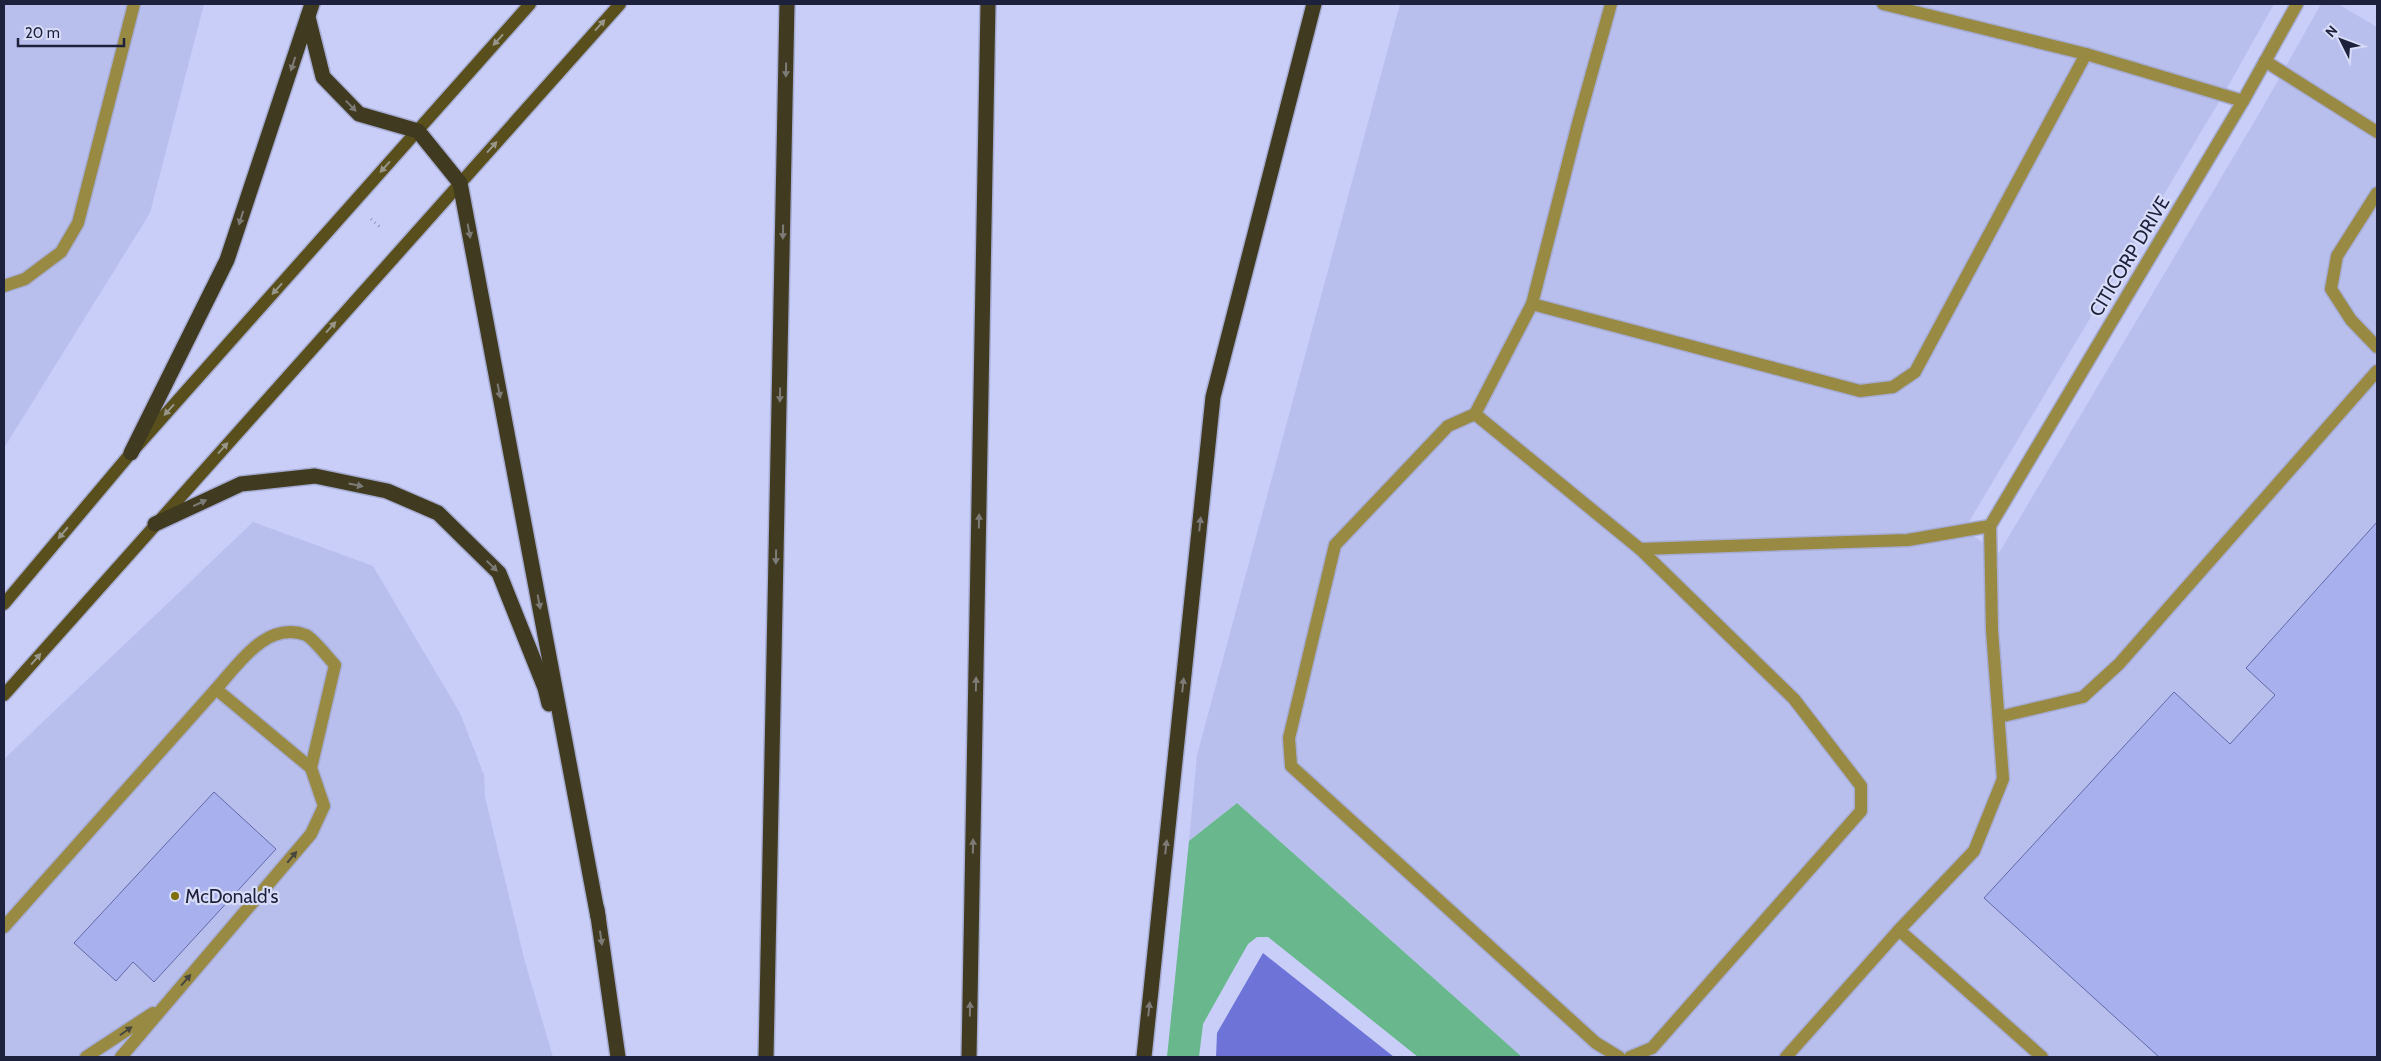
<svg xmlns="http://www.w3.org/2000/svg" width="2381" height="1061" font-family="Cabin,sans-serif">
<rect width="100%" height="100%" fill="#c8cef8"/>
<!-- built -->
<g fill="#b9bfed">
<polygon points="4,4 204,4 150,213 4,448"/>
<polygon points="1400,4 2274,4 2226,90 1964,530 1999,553 2260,112 2321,4 2338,4 2377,27 2377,1057 1522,1057 1237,803 1189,841 1197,755"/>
<polygon points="253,522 373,566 460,713 484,775 485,797 525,962 553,1057 4,1057 4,759"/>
</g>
<!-- green -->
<polygon fill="#69b88d" points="1237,803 1522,1057 1418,1057 1268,937 1257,937 1248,944 1203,1024 1199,1057 1167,1057 1189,841"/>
<!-- water -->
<polygon fill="#6e74d7" points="1263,953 1394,1057 1216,1057 1217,1033"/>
<!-- building -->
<g fill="#a8b0ee" stroke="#6369a9">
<polygon points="2377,522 2377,1057 2159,1057 1984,898 2174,692 2230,744 2275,695 2246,668"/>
<polygon points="214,792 276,849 154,982 133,962 116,981 74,943"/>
</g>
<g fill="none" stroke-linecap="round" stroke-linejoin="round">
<!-- service casing -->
<g stroke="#a6abd2" stroke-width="15">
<g id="service">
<polyline points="1611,4 1578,123 1532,304 1860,391 1893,387 1915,372 2086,54"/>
<polyline points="1883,4 2086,54 2243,101"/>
<polyline points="2265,61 2377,132"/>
<polyline points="2377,193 2337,256 2331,289 2351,320 2377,347"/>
<polyline points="4,286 25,279 61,252 78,223 134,4"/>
<polyline points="1475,414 1532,304"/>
<polyline points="1640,549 1908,540 1990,526 1992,630 2003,779 1974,851 1899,930 1786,1057"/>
<path d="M216 689C238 665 266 620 306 635 313 638 329 659 335 665L311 768"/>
<polyline points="1999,717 2083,697 2119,664 2377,371"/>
<polyline points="4,927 216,689 311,768 324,806 311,834 121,1057"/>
<polyline points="1899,930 2042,1057"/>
<polyline points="86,1057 153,1013"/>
<polyline points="1619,1057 1596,1043 1291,766 1289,738 1335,545 1448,426 1475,414 1640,549 1794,699 1861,786 1861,811 1652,1048 1630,1057"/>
</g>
</g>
<!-- minor casing -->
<g stroke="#a6abd2" stroke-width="15">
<polyline id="minor" points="1990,526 2243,101 2297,4"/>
</g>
<!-- primary casing -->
<g stroke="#a6abd2" stroke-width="15">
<g id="primary">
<polyline points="4,604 131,453 530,4"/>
<polyline points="4,695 620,4"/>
</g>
</g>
<!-- motorway casing -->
<g stroke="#a6abd2" stroke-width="18">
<g id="motorway">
<polyline points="308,17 323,77 359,114 418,131 460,183 598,917"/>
<polyline points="131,453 227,260 312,4"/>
<polyline points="155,524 241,484 315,476 387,491 438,513 499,573 545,688 549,704"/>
<polyline points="597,909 618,1057"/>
<polyline points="766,1057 787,4"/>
<polyline points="969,1057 988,4"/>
<polyline points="1144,1057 1213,397 1314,4"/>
</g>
</g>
<!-- path -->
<polyline stroke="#8d92b7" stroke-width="3" stroke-dasharray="1 4" stroke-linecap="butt" points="371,219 380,227"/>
<!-- service -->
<use href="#service" stroke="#988a42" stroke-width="12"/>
<!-- minor -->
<use href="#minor" stroke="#988a42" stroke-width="12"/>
<!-- primary -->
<use href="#primary" stroke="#594f1c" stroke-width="12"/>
<!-- motorway -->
<use href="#motorway" stroke="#403b20" stroke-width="15"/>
</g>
<!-- one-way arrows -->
<defs><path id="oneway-solid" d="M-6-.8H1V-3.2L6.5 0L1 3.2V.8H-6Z" transform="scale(1.25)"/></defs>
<g fill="#98968a">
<use href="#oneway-solid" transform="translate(600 25) rotate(-48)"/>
<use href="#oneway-solid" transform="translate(498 40) rotate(132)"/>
<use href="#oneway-solid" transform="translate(492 147) rotate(-48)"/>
<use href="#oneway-solid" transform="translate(385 167) rotate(132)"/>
<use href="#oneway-solid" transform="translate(277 289) rotate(132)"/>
<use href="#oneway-solid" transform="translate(331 327) rotate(-48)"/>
<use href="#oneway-solid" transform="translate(169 410) rotate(132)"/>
<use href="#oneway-solid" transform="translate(223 448) rotate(-48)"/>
<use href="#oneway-solid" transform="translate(63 533) rotate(130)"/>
<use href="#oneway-solid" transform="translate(36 659) rotate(-49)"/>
</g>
<g fill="#7c7b77">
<use href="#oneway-solid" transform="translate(293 64) rotate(108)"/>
<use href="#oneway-solid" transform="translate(786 70) rotate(91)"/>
<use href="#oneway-solid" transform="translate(351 106) rotate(46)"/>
<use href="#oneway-solid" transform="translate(241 218) rotate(108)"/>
<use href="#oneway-solid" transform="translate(469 231) rotate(79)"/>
<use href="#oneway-solid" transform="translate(783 232) rotate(91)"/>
<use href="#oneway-solid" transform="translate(499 391) rotate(79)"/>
<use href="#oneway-solid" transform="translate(780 395) rotate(91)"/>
<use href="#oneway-solid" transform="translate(356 485) rotate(12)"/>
<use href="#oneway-solid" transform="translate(200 503) rotate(-25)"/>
<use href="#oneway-solid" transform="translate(979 521) rotate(-89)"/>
<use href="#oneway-solid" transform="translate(1200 524) rotate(-84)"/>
<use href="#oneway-solid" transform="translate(776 557) rotate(91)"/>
<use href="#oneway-solid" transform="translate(492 566) rotate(44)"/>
<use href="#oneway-solid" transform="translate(539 602) rotate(79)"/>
<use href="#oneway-solid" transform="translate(976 684) rotate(-89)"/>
<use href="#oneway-solid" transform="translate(1183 685) rotate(-84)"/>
<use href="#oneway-solid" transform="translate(973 846) rotate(-89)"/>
<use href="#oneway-solid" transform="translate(1166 847) rotate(-84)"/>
<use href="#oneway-solid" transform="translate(601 938) rotate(82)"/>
<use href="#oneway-solid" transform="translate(970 1009) rotate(-89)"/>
<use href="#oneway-solid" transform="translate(1149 1009) rotate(-84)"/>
</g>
<g fill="#49463d">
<use href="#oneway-solid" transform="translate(292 857) rotate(-50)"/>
<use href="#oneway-solid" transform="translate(186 980) rotate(-49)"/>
<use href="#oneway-solid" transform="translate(126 1031) rotate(-35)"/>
</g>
<!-- markers -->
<circle fill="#7f6e0c" stroke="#d7dcf9" stroke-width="2" cx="175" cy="896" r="5"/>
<g text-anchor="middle" stroke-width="4.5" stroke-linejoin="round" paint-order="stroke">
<!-- street labels -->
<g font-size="19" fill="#1e213b" stroke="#d7dcf9">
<text transform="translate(2129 256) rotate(-59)" y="7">CITICORP DRIVE</text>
</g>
<!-- poi labels -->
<g font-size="19" fill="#1e213b" stroke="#d7dcf9" text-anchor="start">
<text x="185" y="903">McDonald's</text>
</g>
</g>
<!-- border -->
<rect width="2381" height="1061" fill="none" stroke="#1e213b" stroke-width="10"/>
<!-- north arrow -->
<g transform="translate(2341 40) rotate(312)" stroke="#d7dcf9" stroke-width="4" paint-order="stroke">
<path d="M0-4L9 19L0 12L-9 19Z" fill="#1e213b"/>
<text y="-8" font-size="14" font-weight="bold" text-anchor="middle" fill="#1e213b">N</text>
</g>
<!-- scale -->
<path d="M18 38v8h106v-8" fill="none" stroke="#1e213b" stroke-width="2.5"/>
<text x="25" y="38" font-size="15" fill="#1e213b" stroke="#d7dcf9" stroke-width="4" paint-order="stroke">20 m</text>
</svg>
